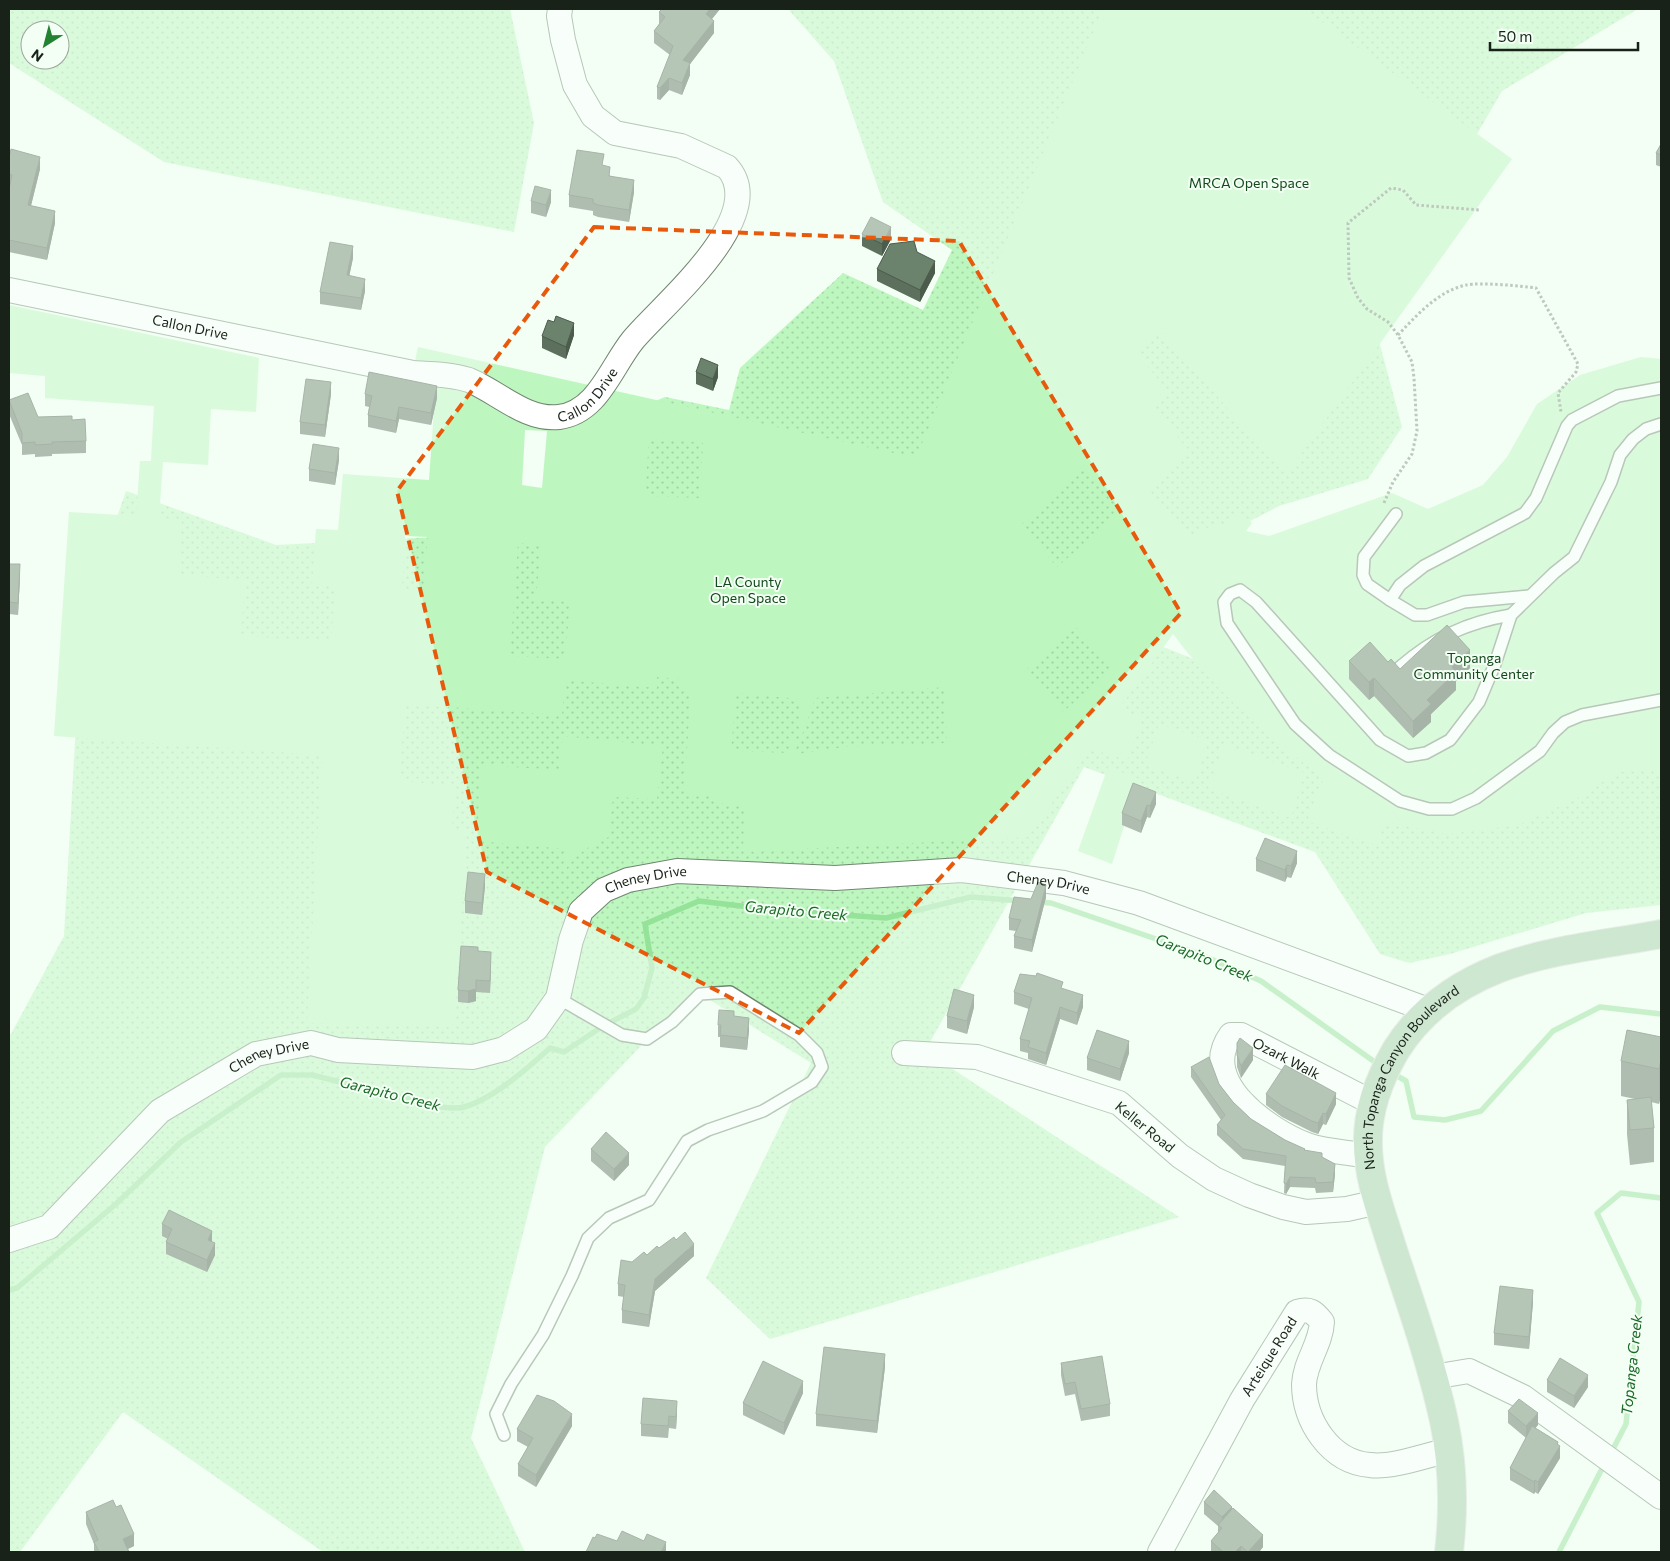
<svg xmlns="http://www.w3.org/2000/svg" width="1670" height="1561" font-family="Commissioner,sans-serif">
<defs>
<pattern id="grass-dots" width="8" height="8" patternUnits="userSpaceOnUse" patternTransform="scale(1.25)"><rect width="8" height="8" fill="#bdf7bf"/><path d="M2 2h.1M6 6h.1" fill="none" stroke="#a2d3a4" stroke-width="1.8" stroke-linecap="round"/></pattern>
</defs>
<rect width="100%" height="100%" fill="#f3fef4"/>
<!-- grass -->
<g fill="url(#grass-dots)" fill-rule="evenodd">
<path d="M9 9H510L534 123 514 232 164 162 9 63ZM30 30H60V60H30Z"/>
<polygon points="788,9 1638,9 1502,91 1372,315 1402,427 1368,479 1279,506 1200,547 1158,645 1239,677 1661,714 1661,905 1586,913 1450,954 1409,963 1380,954 1315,852 1084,767 925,1051 1179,1217 770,1339 706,1278 811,1063 694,990 545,1147 471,1438 525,1552 323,1552 123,1412 20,1552 9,1552 9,1034 11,1034 64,936 82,619 126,491 276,545 521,533 567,438 665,397 729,410 740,368 843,273 923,310 952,250 883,202 834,61"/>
</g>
<!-- green -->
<g fill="#bdf7bf" fill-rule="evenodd">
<path d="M1103 9H1304L1512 159 1286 475 1160 331 1135 352 1170 393 1153 408 1191 453 1149 490 1190 538 1214 524 1225 526 1241 513 1252 523 1246 531 1269 536 1392 493 1428 509 1483 485 1507 457 1537 404 1580 375 1641 357 1661 359V770L1618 772 1576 799 1518 825 1447 834 1385 822 1377 845 1307 821 1324 778C1269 739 1213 688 1173 634L1118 710 1143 717 1127 760 1090 749 1028 837 743 852 745 807 713 802 714 796 684 793 691 691 681 690V679L657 677V688L565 680 562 715 405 704 400 773 401 781 455 786 452 831H467L454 1027 307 1023 322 755 54 736 69 512 136 516 140 461H151L154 406 45 398V376L9 373V305L259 358 256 412 211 409 208 465 163 462 159 518 182 520 178 575 245 580 241 636 331 642 335 586 312 585 316 529 338 530 343 474 429 480 435 395 409 391 418 347 916 458ZM525 430 547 431 542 488 522 485ZM649 438 703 443 700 498 645 496ZM1085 468 1123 510 1057 567 1021 525ZM405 536 428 537 423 591 402 590ZM518 543 541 545 536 599 570 602 565 659 510 656ZM1076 627 1113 668 1063 712 1027 669ZM945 687 947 743 844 747 798 754 794 753 799 741H788L790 753 731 751 736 693 800 699 801 738 815 698Z"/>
<polygon points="1159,724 1209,741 1195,782 1145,765"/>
<path d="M562 736 663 746 657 799 613 797 609 837C590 844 574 856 563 873L565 849 477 841 481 765 559 770Z"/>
<polygon points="1224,745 1305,773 1291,818 1208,788"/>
<polygon points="1108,767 1139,779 1112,864 1078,851"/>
</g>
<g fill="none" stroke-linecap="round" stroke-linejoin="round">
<!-- stream -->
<g stroke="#95e299" stroke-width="5.5">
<polyline points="1038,902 1051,903 1197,953 1261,981 1379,1065"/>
<polyline points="1392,1073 1406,1081 1414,1117 1445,1120 1481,1111 1553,1031 1600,1007 1661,1014"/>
<path d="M9 1290 17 1288 116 1204 181 1142 281 1075H312L441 1107C448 1108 457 1109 464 1107 493 1099 528 1068 550 1048L564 1052 603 1026 636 1009 644 998 652 968 645 924 699 901 774 910 886 918 971 897 1021 901"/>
<polyline points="1611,1453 1626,1424 1639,1302 1597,1213 1621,1193 1661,1198"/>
<polyline points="1559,1552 1605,1463"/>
</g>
<!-- lane casing -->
<g stroke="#708670" stroke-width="14">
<g id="lane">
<polyline points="1661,424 1646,429 1633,439 1620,455 1611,482 1574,557 1554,573 1511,615 1495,664 1479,702 1450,740 1426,753 1408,756 1380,740 1256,602 1240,590 1230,594 1224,602 1227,623 1295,724 1329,755 1400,801 1429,809 1452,809 1476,798 1540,751 1553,733 1565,722 1582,715 1661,700"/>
<polyline points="1396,514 1364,557 1363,575 1367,584 1390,600 1415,615 1427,615 1464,602 1529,596"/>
<polyline points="1390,600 1400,585 1424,566 1525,513 1536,498 1567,426 1572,420 1618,396 1661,388"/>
<path d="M1400 667C1433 638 1468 622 1511 615"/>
<polyline points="504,1435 496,1414 511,1384 543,1335 572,1276 588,1238 609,1218 649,1200 687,1141 708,1130 763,1111 812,1082 822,1067 817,1053 799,1035 730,992 700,994 672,1022 647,1039 622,1035 558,998"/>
</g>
</g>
<!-- street casing -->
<g stroke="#708670" stroke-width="26">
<g id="street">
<path id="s1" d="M9 290 413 373C431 374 451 374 469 380 498 392 526 421 559 417 598 412 611 367 633 340 660 307 772 216 727 167L681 146 615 133 593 116 575 85 563 40 559 16 560 9"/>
<polyline points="904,1053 977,1057 1119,1103 1180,1156 1214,1179 1249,1195 1283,1207 1306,1212 1347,1209 1378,1202"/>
<path id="s2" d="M1368 1156C1349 1152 1326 1152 1307 1145 1269 1131 1197 1081 1231 1035H1241L1373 1103"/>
<path id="s3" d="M9 1240 49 1227 160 1111 256 1054 311 1043 338 1050 473 1057 504 1049 536 1029 558 998 571 940 581 911 604 890 628 880 677 871 835 878 962 870 1064 883 1139 903 1428 1010"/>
<polyline points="1433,1377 1469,1371 1523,1397 1661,1497"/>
<path id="s4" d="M1160 1552 1242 1400 1297 1312C1310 1308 1314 1312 1322 1322 1321 1344 1305 1362 1304 1384 1304 1421 1330 1462 1370 1465 1392 1468 1427 1455 1449 1450"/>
</g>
</g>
<!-- primary casing -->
<g stroke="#dadcda" stroke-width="30">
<g id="primary">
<path id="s5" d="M1449 1552C1454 1509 1453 1464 1444 1421 1431 1361 1410 1302 1391 1244 1381 1211 1368 1178 1368 1144 1367 1110 1379 1079 1396 1050 1421 1010 1456 985 1500 968 1552 949 1608 944 1661 934"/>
</g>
</g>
<!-- path -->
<g stroke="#7d877d" stroke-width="3" stroke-dasharray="2.5 2.5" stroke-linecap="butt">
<path d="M1398 335C1417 315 1438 291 1466 285 1481 282 1521 286 1536 288L1578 364 1576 372 1558 393 1561 412"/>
<polyline points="1384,503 1393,482 1412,454 1417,431 1414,378 1412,362 1398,335 1388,322 1367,309 1358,298 1349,278 1348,223 1391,188 1403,190 1416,205 1480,210"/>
</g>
<!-- lane -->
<use href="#lane" stroke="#fff" stroke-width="11"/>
<!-- street -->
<use href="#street" stroke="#fff" stroke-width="24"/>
<!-- primary -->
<use href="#primary" stroke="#a0cda4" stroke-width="28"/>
</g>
<!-- wall -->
<g fill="#5c705d">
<polygon points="662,9 720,9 712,19 714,33 690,64 690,75 682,95 669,90 660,100 657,99 657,87 670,55 654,43 654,31 659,24 659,12"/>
<polygon points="1661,144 1661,175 1661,167 1656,165 1656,153"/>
<polygon points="9,158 40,169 31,206 55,223 47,260 9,252"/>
<polygon points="604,165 610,176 634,192 629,222 598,217 593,215 593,211 569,207 569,195"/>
<polygon points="531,201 551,202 546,217 531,213"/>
<polygon points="862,234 891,239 882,256 862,246"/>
<polygon points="917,252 935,273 920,302 877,281 877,269"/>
<polygon points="353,258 349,276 365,291 361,310 320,304 320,292"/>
<polygon points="574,335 566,359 542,348 542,336"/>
<polygon points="696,372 718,377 713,391 696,384"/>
<polygon points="331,394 325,437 300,434 300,422"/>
<polygon points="365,394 437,398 431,425 399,419 396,433 368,427 368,415 369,407 365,406"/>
<polygon points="9,400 38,417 72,420 86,441 86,453 52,454 52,456 35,457 35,454 22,455 22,445 9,414"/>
<polygon points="339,460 335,485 309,481 309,469"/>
<polygon points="9,564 20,576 18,615 9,614"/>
<polygon points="1349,661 1400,669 1470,668 1456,681 1456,690 1431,714 1431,722 1413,738 1374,696 1369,700 1349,679"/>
<polygon points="1133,783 1156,804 1150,818 1147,817 1141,833 1122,825 1122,813"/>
<polygon points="1256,859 1297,863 1291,878 1287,877 1285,882 1256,871"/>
<polygon points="485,886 482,915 465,913 465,901"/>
<polygon points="1046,897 1032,952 1014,948 1014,936 1016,931 1009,930 1009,918 1031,899"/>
<polygon points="478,951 491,964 490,993 476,992 476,1001 468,1003 458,1002 458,990"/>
<polygon points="1063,989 1083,1007 1077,1025 1060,1019 1046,1065 1028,1059 1028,1053 1020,1051 1020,1039 1029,1009 1014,1004 1014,992"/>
<polygon points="974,1007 967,1034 947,1028 947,1016"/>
<polygon points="718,1025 749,1030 747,1050 720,1047 720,1037 718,1037"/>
<polygon points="1661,1037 1661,1094 1659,1104 1651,1102 1654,1128 1654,1162 1630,1165 1627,1134 1627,1100 1635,1099 1621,1096 1621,1061"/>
<polygon points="1237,1043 1253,1060 1241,1078 1237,1067"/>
<polygon points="1129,1053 1120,1081 1087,1070 1087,1058"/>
<polygon points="1191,1067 1219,1084 1233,1102 1251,1119 1285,1140 1305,1151 1322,1157 1335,1174 1333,1192 1316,1193 1315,1188 1290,1187 1286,1194 1284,1193 1285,1166 1243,1159 1217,1135 1217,1125 1221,1120 1191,1077"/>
<polygon points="1266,1094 1336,1104 1326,1125 1323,1124 1318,1134 1312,1132 1282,1117 1266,1105"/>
<polygon points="591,1149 629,1165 614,1181 591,1161"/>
<polygon points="162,1224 212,1242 215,1255 207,1272 166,1254 166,1242 168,1239 162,1236"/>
<polygon points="676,1240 694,1256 655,1291 649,1327 622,1323 622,1310 624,1297 618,1296 618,1284 647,1255"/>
<polygon points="1533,1302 1529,1349 1494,1345 1494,1333"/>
<polygon points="1061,1363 1110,1404 1110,1416 1081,1421 1075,1394 1065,1396 1061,1375"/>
<polygon points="885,1367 877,1433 816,1426 816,1414"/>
<polygon points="1547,1380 1588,1387 1574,1408 1547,1392"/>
<polygon points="803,1393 784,1435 743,1415 743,1403"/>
<polygon points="1508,1411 1538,1425 1535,1428 1558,1444 1560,1458 1538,1494 1535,1492 1534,1494 1510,1480 1510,1468 1526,1438 1508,1423"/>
<polygon points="677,1413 676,1429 669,1428 668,1438 641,1436 641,1424"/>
<polygon points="572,1426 536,1487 518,1476 518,1464 528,1447 517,1441 517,1429"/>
<polygon points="1204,1502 1232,1509 1263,1547 1259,1552 1211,1552 1211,1541 1218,1533 1218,1526 1204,1514"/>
<polygon points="86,1512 134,1546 128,1549 129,1552 94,1552 94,1544 86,1524"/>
</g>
<!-- shaded-wall -->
<g fill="#4b5b4c">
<polygon points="710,9 720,9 706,26 706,14"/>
<polygon points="714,21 714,33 690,64 690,75 682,95 683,60"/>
<polygon points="669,78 669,90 660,100 660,88"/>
<polygon points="40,157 40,169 28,217 28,205"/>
<polygon points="634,180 634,192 629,222 629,210"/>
<polygon points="1661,189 1661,201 1660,202 1660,190"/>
<polygon points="551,190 551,202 546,217 546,205"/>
<polygon points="55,211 55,223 47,260 47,248"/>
<polygon points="891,227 891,239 882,256 882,244"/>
<polygon points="353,246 353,258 347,287 347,275"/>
<polygon points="935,261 935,273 920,302 920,290"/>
<polygon points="365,279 365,291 361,310 361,298"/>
<polygon points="574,323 574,335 566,359 566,347"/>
<polygon points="718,365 718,377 713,391 713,379"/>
<polygon points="331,382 331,394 325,437 325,425"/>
<polygon points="437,386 437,398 431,425 431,413"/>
<polygon points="399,407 399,419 396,433 396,421"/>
<polygon points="339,448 339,460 335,485 335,473"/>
<polygon points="20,564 20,576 18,615 18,603"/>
<polygon points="1470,650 1470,668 1456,681 1456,690 1431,714 1431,722 1413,738 1413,721 1427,700 1452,667"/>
<polygon points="1374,678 1374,696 1369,700 1369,682"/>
<polygon points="1156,792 1156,804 1150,818 1150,806"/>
<polygon points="1147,805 1147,817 1141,833 1141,821"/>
<polygon points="1297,851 1297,863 1291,878 1291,866"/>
<polygon points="1287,865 1287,877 1285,882 1285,870"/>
<polygon points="485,874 485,886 482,915 482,903"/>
<polygon points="1046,885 1046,897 1032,952 1032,940"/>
<polygon points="491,952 491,964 490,993 490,981"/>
<polygon points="476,980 476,1001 468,1003 468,991"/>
<polygon points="974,995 974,1007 967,1034 967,1021"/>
<polygon points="1083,995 1083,1007 1077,1025 1077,1013"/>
<polygon points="1060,1007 1060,1019 1046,1065 1046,1053"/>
<polygon points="749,1018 749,1030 747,1050 747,1038"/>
<polygon points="1129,1041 1129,1053 1120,1081 1120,1069"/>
<polygon points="1253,1048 1253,1060 1241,1078 1241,1066"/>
<polygon points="1661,1059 1661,1094 1659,1104 1659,1069"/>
<polygon points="1336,1093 1336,1104 1326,1125 1326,1114"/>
<polygon points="1323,1113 1323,1124 1318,1134 1318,1123"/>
<polygon points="629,1153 629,1165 614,1181 614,1169"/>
<polygon points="1335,1164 1335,1174 1333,1192 1333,1182"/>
<polygon points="1290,1177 1290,1187 1286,1194 1286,1184"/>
<polygon points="212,1231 212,1243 208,1240"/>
<polygon points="215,1243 215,1255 207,1272 207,1260"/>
<polygon points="694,1244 694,1256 655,1291 649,1327 649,1315 655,1279"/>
<polygon points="1533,1290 1533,1302 1529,1349 1529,1337"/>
<polygon points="885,1354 885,1367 877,1433 877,1421"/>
<polygon points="1588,1375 1588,1387 1574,1408 1574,1396"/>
<polygon points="803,1381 803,1393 784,1435 784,1423"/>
<polygon points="677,1401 677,1413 676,1429 676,1417"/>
<polygon points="1538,1413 1538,1425 1526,1439 1526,1426"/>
<polygon points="572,1414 572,1426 536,1487 536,1475"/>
<polygon points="1558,1442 1558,1449 1560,1446 1560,1458 1538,1494 1538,1482"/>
<polygon points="1535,1480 1535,1492 1534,1494 1534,1482"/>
<polygon points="1232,1507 1232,1519 1222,1529 1222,1517"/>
<polygon points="134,1534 134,1546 123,1551 123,1539"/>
<polygon points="1263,1535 1263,1547 1259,1552 1248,1552"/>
<polygon points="666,1542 666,1552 661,1552"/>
<polygon points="1241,1546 1241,1552 1235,1552"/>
</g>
<!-- building -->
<g fill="#6b826c" stroke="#4b5b4c">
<polygon points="662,9 710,9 706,14 714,21 683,60 690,63 682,83 669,78 660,88 657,87 673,46 654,31 665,17 659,12"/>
<polygon points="1661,144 1661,155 1656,153"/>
<polygon points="11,149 40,157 28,205 55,211 47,248 9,240 9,189 12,175 9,174 9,158"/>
<polygon points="577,150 604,154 602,165 610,167 609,176 634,180 629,210 598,205 593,203 593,199 569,195"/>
<polygon points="535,186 551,190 546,205 531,201"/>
<polygon points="871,217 891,227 882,244 862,234"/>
<polygon points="914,241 917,252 935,261 920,290 877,269 890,244"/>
<polygon points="330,242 353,246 347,275 365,279 361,298 320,292"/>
<polygon points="556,316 574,323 566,347 542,336 548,320 554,322"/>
<polygon points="701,358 718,365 713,379 696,372"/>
<polygon points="369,372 437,386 431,413 399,407 396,421 368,415 372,396 365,394"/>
<polygon points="306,379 331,382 325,425 300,422"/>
<polygon points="28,393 38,417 72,416 72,420 85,419 86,441 52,442 52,444 35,445 35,442 22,443 22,433 9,400"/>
<polygon points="313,444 339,448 335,473 309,469"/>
<polygon points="9,564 20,564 18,603 9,602"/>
<polygon points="1447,625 1470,650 1452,667 1456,672 1427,700 1431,704 1413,721 1374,678 1369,682 1349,661 1370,642 1388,662 1391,659 1400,669"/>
<polygon points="1133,783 1156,792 1150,806 1147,805 1141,821 1122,813"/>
<polygon points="1265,838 1297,851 1291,866 1287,865 1285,870 1256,859"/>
<polygon points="468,872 485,874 482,903 465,901"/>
<polygon points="1038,882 1046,885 1032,940 1014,936 1021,920 1009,918 1014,897 1031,899"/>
<polygon points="461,946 478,947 478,951 491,952 490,981 476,980 476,989 468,991 458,990"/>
<polygon points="1037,973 1063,982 1061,988 1083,995 1077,1013 1060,1007 1046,1053 1028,1047 1030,1041 1020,1039 1032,998 1014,992 1020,974 1036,976"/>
<polygon points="954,989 974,995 967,1021 947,1016"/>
<polygon points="719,1010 734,1011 734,1016 749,1018 747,1038 720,1035 721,1025 718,1025"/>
<polygon points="1097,1030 1129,1041 1120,1069 1087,1058"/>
<polygon points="1627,1030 1661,1037 1661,1059 1659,1069 1621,1061"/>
<polygon points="1240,1038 1253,1048 1241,1066 1237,1055 1237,1043"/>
<polygon points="1209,1057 1219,1084 1233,1102 1251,1119 1285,1140 1305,1149 1304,1150 1322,1153 1322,1157 1335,1164 1333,1182 1316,1183 1315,1178 1290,1177 1286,1184 1284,1183 1286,1156 1243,1149 1217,1125 1225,1115 1191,1067"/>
<polygon points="1285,1065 1336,1093 1326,1114 1323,1113 1318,1123 1312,1121 1282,1106 1266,1094"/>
<polygon points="1651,1097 1654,1128 1630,1130 1627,1100"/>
<polygon points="606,1132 629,1153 614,1169 591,1149"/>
<polygon points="169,1210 212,1231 208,1240 215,1243 207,1260 166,1242 172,1229 162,1224"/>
<polygon points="685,1232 694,1244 655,1279 649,1315 622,1310 625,1285 618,1284 621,1260 632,1262 644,1252 647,1255 657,1246 659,1248 674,1237 676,1240"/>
<polygon points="1500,1286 1533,1290 1529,1337 1494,1333"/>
<polygon points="824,1347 885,1354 877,1421 816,1414"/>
<polygon points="1102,1356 1110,1404 1081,1409 1075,1382 1065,1384 1061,1363"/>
<polygon points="1560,1358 1588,1375 1574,1396 1547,1380"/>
<polygon points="763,1361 803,1381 784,1423 743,1403"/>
<polygon points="537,1395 554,1401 572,1414 536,1475 518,1464 533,1438 517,1429"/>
<polygon points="643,1398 677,1401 676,1417 669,1416 668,1426 641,1424"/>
<polygon points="1519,1399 1538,1413 1526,1426 1508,1411"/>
<polygon points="1532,1426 1558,1442 1557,1444 1560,1446 1538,1482 1535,1480 1534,1482 1510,1468"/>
<polygon points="1214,1490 1232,1507 1222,1517 1204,1502"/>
<polygon points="113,1500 116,1507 121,1505 134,1534 123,1539 129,1552 99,1552 94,1542 98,1540 86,1512"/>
<polygon points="1233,1508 1263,1535 1248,1552 1241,1546 1235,1552 1223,1552 1211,1541 1222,1528 1218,1525"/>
<polygon points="622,1531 644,1541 647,1534 666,1542 661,1552 586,1552 593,1537 595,1538 597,1534 617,1541"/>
</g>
<!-- marked area -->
<path d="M0 0H1670V1561H0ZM594 227 959 241 1181 613 799 1033 487 872 397 491Z" fill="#f3fef4" fill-opacity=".55" fill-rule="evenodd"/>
<path fill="none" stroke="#e8590c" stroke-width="4" stroke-dasharray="10 6" stroke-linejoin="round" d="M594 227 959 241 1181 613 799 1033 487 872 397 491Z"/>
<g text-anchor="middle" stroke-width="4" stroke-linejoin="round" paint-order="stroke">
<!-- park labels -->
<g font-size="14" fill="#13491b" stroke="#f3fef4">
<text x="1249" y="188">MRCA Open Space</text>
<text x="748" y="587">LA County<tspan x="748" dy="16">Open Space</tspan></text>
<text x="1474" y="663">Topanga<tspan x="1474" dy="16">Community Center</tspan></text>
</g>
<!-- street labels -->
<g font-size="14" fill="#192219" stroke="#f3fef4">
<text dy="5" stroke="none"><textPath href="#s1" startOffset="185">Callon Drive</textPath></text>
<text dy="5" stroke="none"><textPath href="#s1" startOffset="605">Callon Drive</textPath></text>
<text dy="5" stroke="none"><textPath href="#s3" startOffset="806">Cheney Drive</textPath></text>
<text dy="5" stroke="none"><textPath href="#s3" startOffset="1211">Cheney Drive</textPath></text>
<text dy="5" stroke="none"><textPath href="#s3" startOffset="326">Cheney Drive</textPath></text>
<text dy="5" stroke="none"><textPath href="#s2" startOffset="276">Ozark Walk</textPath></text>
<text dy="5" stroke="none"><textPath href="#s5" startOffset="500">North Topanga Canyon Boulevard</textPath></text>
<text transform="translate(1145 1127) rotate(39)" y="5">Keller Road</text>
<text dy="5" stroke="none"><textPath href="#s4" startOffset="224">Arteique Road</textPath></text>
</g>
<!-- water labels -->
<g font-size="15" font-style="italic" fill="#1a6926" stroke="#f3fef4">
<text transform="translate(796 911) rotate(5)" y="5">Garapito Creek</text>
<text transform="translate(1204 958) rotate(22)" y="5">Garapito Creek</text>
<text transform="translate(390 1094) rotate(14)" y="5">Garapito Creek</text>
<text transform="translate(1632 1365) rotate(-84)" y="5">Topanga Creek</text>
</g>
</g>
<!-- border -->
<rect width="1670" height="1561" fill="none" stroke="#192219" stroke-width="20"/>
<!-- north arrow -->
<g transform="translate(45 45) rotate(216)"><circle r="24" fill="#f3fef4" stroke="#9ca69c"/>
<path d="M0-4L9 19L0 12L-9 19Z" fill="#238132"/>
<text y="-8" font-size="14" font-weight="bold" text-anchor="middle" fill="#192219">N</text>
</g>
<!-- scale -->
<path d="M1490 42v8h148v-8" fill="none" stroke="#192219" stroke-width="2.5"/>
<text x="1498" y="42" font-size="15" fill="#192219" stroke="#f3fef4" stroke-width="4" paint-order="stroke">50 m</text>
</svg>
